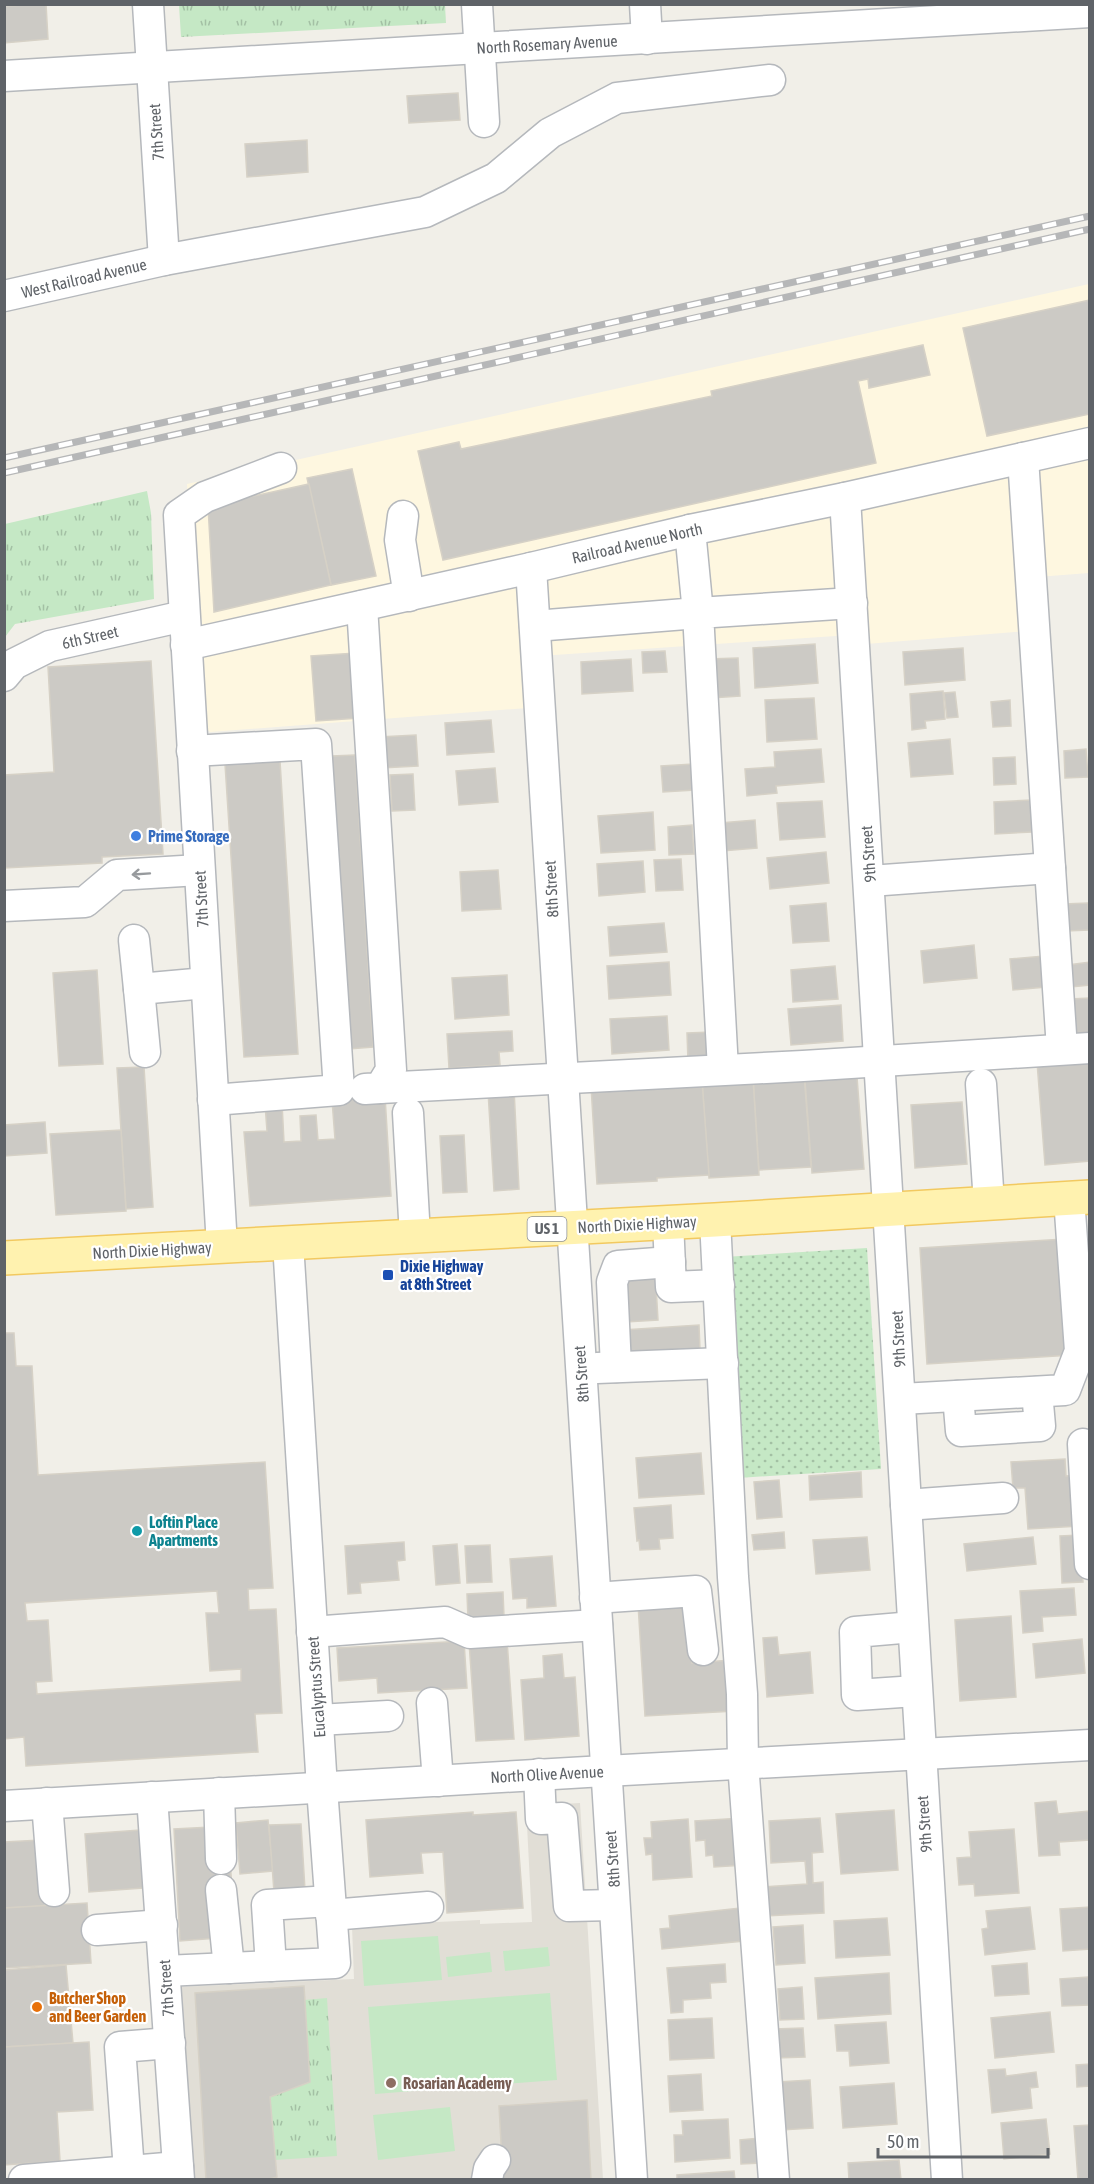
<svg xmlns="http://www.w3.org/2000/svg" width="1094" height="2184" font-family="'Asap Condensed',sans-serif">
<defs>
<pattern id="grass-dots" width="8" height="8" patternUnits="userSpaceOnUse" patternTransform="scale(1.5)"><rect width="8" height="8" fill="#c5e8c5"/><path d="M2 2h.1M6 6h.1" fill="none" stroke="#a3c0a4" stroke-width="1.8" stroke-linecap="round"/></pattern>
<pattern id="park-tufts" width="24" height="20" patternUnits="userSpaceOnUse" patternTransform="scale(1.5)"><rect width="24" height="20" fill="#c5e8c5"/><path d="M3 7l-1-3M5 7V3M7 7l1-3M15 17l-1-3M17 17v-4M19 17l1-3" fill="none" stroke="#a3c0a4"/></pattern>
</defs>
<rect width="100%" height="100%" fill="#f1efe8"/>
<!-- commercial -->
<polygon fill="#fef7e0" points="1089,284 1089,573 1037,577 1041,630 866,644 865,634 525,657 528,708 210,732 203,726 187,484"/>
<!-- education -->
<polygon fill="#e1ded6" points="580,1803 603,2179 192,2179 178,1987 354,1979 352,1926 480,1920 480,1924 532,1922 526,1806"/>
<!-- grass -->
<polygon fill="url(#grass-dots)" points="867,1248 881,1469 738,1478 724,1257"/>
<!-- park -->
<g fill="url(#park-tufts)">
<polygon points="179,5 445,5 446,23 181,37"/>
<polygon points="147,491 151,513 154,599 15,624 5,637 5,524"/>
<polygon points="327,1998 337,2156 275,2160 270,2097 304,2000"/>
</g>
<!-- pitch -->
<g fill="#c5e8c5">
<polygon points="438,1936 442,1980 364,1986 361,1941"/>
<polygon points="548,1947 550,1966 505,1971 503,1951"/>
<polygon points="490,1952 492,1972 448,1977 446,1957"/>
<polygon points="550,1993 557,2080 375,2094 368,2007"/>
<polygon points="450,2107 455,2151 378,2160 373,2115"/>
</g>
<!-- building -->
<g fill="#cccac5" stroke="#d6d1c6" stroke-width="1.5" fill-rule="evenodd">
<polygon points="46,4 48,39 4,43 4,6"/>
<polygon points="458,93 460,120 409,123 407,96"/>
<polygon points="307,140 308,172 247,177 245,144"/>
<polygon points="1090,300 1090,414 987,436 963,328"/>
<polygon points="923,345 930,375 869,388 868,379 858,381 876,463 443,560 418,451 459,442 461,449 712,396 711,391"/>
<polygon points="352,469 376,576 331,585 307,478"/>
<polygon points="309,484 331,585 214,612 208,506"/>
<polygon points="815,644 818,683 755,688 753,648"/>
<polygon points="963,648 965,680 905,685 903,652"/>
<polygon points="665,651 667,672 643,673 642,652"/>
<polygon points="356,653 360,718 316,721 311,656"/>
<polygon points="738,658 740,696 711,698 708,659"/>
<polygon points="631,659 633,691 582,694 581,662"/>
<polygon points="151,661 163,854 102,857 102,863 4,868 4,775 54,772 48,667"/>
<polygon points="943,691 945,719 925,721 926,728 912,730 910,694"/>
<polygon points="955,692 958,717 947,718 944,693"/>
<polygon points="814,698 817,739 767,742 765,700"/>
<polygon points="1010,700 1011,726 993,727 991,702"/>
<polygon points="491,720 494,752 447,755 445,723"/>
<polygon points="416,735 418,766 381,768 379,737"/>
<polygon points="950,739 953,774 911,777 908,743"/>
<polygon points="821,749 824,782 776,786 777,793 747,796 745,769 775,767 774,752"/>
<polygon points="1086,749 1088,777 1065,778 1064,751"/>
<polygon points="355,755 373,1047 349,1049 332,756"/>
<polygon points="1015,757 1016,784 994,785 993,758"/>
<polygon points="280,761 298,1054 244,1057 225,764"/>
<polygon points="693,764 695,790 663,792 661,766"/>
<polygon points="495,768 498,802 459,805 456,771"/>
<polygon points="413,774 415,810 392,811 390,775"/>
<polygon points="1031,800 1032,832 995,834 994,802"/>
<polygon points="822,801 825,837 780,840 777,803"/>
<polygon points="653,812 655,850 601,853 598,816"/>
<polygon points="755,820 757,848 722,851 720,823"/>
<polygon points="692,825 694,854 669,855 668,827"/>
<polygon points="826,852 829,883 770,889 767,858"/>
<polygon points="681,859 683,890 656,891 654,860"/>
<polygon points="643,861 645,892 599,896 597,864"/>
<polygon points="498,870 501,909 462,911 460,872"/>
<polygon points="826,903 829,941 793,943 790,906"/>
<polygon points="1088,903 1089,930 1066,931 1064,904"/>
<polygon points="664,923 667,952 610,956 608,927"/>
<polygon points="974,945 977,978 924,983 921,951"/>
<polygon points="1044,956 1046,987 1013,990 1010,959"/>
<polygon points="669,962 671,995 609,999 607,966"/>
<polygon points="1090,962 1090,985 1071,987 1068,965"/>
<polygon points="835,966 838,999 793,1002 791,970"/>
<polygon points="97,970 103,1064 59,1066 53,973"/>
<polygon points="507,975 509,1015 455,1019 452,978"/>
<polygon points="1090,998 1090,1033 1072,1033 1070,999"/>
<polygon points="841,1005 843,1041 791,1045 788,1009"/>
<polygon points="667,1016 669,1050 612,1054 610,1019"/>
<polygon points="512,1031 513,1051 499,1052 500,1065 449,1068 447,1034"/>
<polygon points="712,1032 714,1059 688,1061 687,1033"/>
<polygon points="1090,1058 1090,1161 1045,1165 1037,1062"/>
<polygon points="144,1067 153,1207 126,1209 117,1068"/>
<polygon points="804,1073 811,1167 759,1170 753,1078"/>
<polygon points="857,1077 864,1169 812,1173 805,1081"/>
<polygon points="753,1078 759,1175 709,1178 702,1081"/>
<polygon points="702,1081 709,1175 657,1178 657,1181 597,1184 591,1086"/>
<polygon points="514,1089 519,1189 494,1191 488,1091"/>
<polygon points="385,1096 391,1196 250,1206 244,1132 267,1131 265,1104 282,1103 284,1142 301,1141 300,1116 316,1115 318,1140 335,1139 332,1100"/>
<polygon points="962,1102 967,1164 915,1168 911,1105"/>
<polygon points="45,1122 47,1153 4,1156 4,1125"/>
<polygon points="121,1130 126,1211 56,1215 50,1134"/>
<polygon points="464,1135 467,1192 443,1193 440,1136"/>
<polygon points="1064,1239 1072,1355 927,1364 920,1248"/>
<polygon points="655,1269 658,1320 626,1322 623,1271"/>
<polygon points="699,1325 700,1350 624,1355 623,1330"/>
<path d="M4 1333H14L16 1366H32L38 1475 265 1462 273 1588 248 1589 249 1610 276 1609 282 1713 255 1714 258 1752 26 1766 24 1737 4 1739ZM217 1591 219 1613H206L210 1671 241 1669V1681L37 1694 36 1682 52 1681 48 1620 27 1621 25 1603Z"/>
<polygon points="701,1453 704,1494 639,1498 636,1458"/>
<polygon points="1065,1459 1066,1476 1077,1475 1080,1526 1028,1529 1025,1488 1013,1488 1011,1462"/>
<polygon points="861,1472 862,1497 810,1500 809,1476"/>
<polygon points="779,1480 782,1517 757,1519 754,1482"/>
<polygon points="671,1505 673,1538 659,1539 660,1549 640,1550 639,1540 637,1541 634,1508"/>
<polygon points="784,1532 785,1548 754,1550 752,1535"/>
<polygon points="1080,1535 1083,1582 1062,1583 1060,1536"/>
<polygon points="867,1537 870,1570 816,1574 813,1540"/>
<polygon points="1033,1537 1036,1564 967,1571 964,1544"/>
<polygon points="404,1542 405,1560 397,1561 399,1580 360,1583 361,1593 348,1594 345,1546"/>
<polygon points="457,1544 460,1583 436,1585 433,1546"/>
<polygon points="490,1545 492,1582 467,1583 465,1546"/>
<polygon points="552,1556 556,1606 527,1608 527,1598 513,1599 510,1559"/>
<polygon points="1074,1588 1076,1615 1042,1617 1043,1631 1023,1633 1020,1591"/>
<polygon points="503,1592 504,1617 468,1619 467,1594"/>
<polygon points="688,1601 692,1663 731,1660 735,1711 645,1716 638,1604"/>
<polygon points="1011,1616 1016,1697 960,1701 955,1620"/>
<polygon points="777,1637 779,1655 810,1652 813,1693 767,1697 763,1638"/>
<polygon points="1082,1639 1085,1673 1036,1678 1033,1644"/>
<polygon points="507,1640 514,1739 476,1741 469,1642"/>
<polygon points="464,1641 467,1688 378,1693 377,1678 339,1681 337,1648"/>
<polygon points="562,1654 564,1678 575,1677 579,1736 525,1740 521,1680 544,1678 543,1656"/>
<polygon points="1056,1801 1058,1814 1089,1811 1090,1840 1059,1842 1060,1855 1039,1856 1035,1803"/>
<polygon points="894,1810 898,1870 841,1874 836,1814"/>
<polygon points="473,1812 473,1815 516,1812 523,1908 447,1913 443,1852 421,1853 423,1873 370,1877 366,1820"/>
<polygon points="742,1818 745,1865 714,1867 713,1855 706,1856 705,1840 696,1841 695,1821"/>
<polygon points="820,1818 823,1852 812,1853 813,1883 823,1882 824,1913 765,1916 763,1887 807,1884 805,1861 771,1863 769,1821"/>
<polygon points="688,1819 692,1877 653,1880 652,1854 646,1855 644,1838 652,1838 651,1822"/>
<polygon points="268,1820 273,1871 240,1874 236,1823"/>
<polygon points="301,1824 305,1890 274,1892 269,1825"/>
<polygon points="211,1827 230,1859 232,1889 218,1938 180,1941 174,1829"/>
<polygon points="1014,1829 1019,1893 975,1896 974,1884 959,1885 957,1858 971,1857 969,1832"/>
<polygon points="140,1830 143,1888 89,1892 85,1834"/>
<polygon points="41,1840 45,1906 4,1908 4,1842"/>
<polygon points="87,1903 91,1963 4,1968 4,1908"/>
<polygon points="1030,1907 1035,1949 985,1955 982,1929 988,1928 986,1911"/>
<polygon points="1090,1907 1090,1949 1063,1951 1060,1909"/>
<polygon points="740,1908 744,1941 662,1949 660,1929 670,1928 669,1916"/>
<polygon points="887,1918 890,1955 836,1958 834,1921"/>
<polygon points="803,1925 805,1963 776,1965 773,1927"/>
<polygon points="1027,1963 1029,1994 995,1996 992,1966"/>
<polygon points="725,1964 726,1982 710,1983 711,1998 683,2000 683,2012 671,2013 667,1968"/>
<polygon points="66,1965 73,2043 4,2047 4,1970"/>
<polygon points="889,1973 891,2014 818,2019 815,1978"/>
<polygon points="1088,1977 1090,2005 1062,2006 1060,1979"/>
<polygon points="304,1986 310,2082 270,2097 277,2177 266,2180 206,2180 195,1993"/>
<polygon points="802,1987 804,2019 780,2020 778,1989"/>
<polygon points="1050,2012 1054,2052 995,2058 991,2018"/>
<polygon points="712,2018 714,2058 670,2060 668,2020"/>
<polygon points="886,2022 889,2063 850,2066 849,2051 837,2051 835,2025"/>
<polygon points="803,2028 805,2057 776,2058 774,2029"/>
<polygon points="89,2042 93,2110 57,2112 60,2161 4,2165 4,2047"/>
<polygon points="1090,2064 1090,2086 1077,2087 1076,2065"/>
<polygon points="1005,2069 1006,2076 1036,2072 1038,2087 1030,2088 1032,2108 992,2113 988,2070"/>
<polygon points="701,2074 703,2110 670,2112 668,2076"/>
<polygon points="810,2080 813,2128 781,2130 778,2082"/>
<polygon points="894,2083 897,2124 843,2128 840,2087"/>
<polygon points="587,2100 591,2180 503,2180 499,2106"/>
<polygon points="728,2119 730,2158 675,2162 674,2135 683,2135 682,2121"/>
<polygon points="1046,2119 1050,2154 1004,2159 1001,2123"/>
<polygon points="1090,2125 1090,2180 1078,2180 1074,2126"/>
<polygon points="760,2138 762,2163 741,2164 740,2140"/>
<polygon points="899,2160 901,2180 849,2180 848,2163"/>
<polygon points="734,2171 735,2180 677,2180 677,2175"/>
</g>
<g fill="none" stroke-linecap="round" stroke-linejoin="round">
<!-- minor casing -->
<g stroke="#b5b8bc" stroke-width="33">
<g id="minor">
<polyline points="148,4 164,260"/>
<polyline points="477,4 484,122"/>
<polyline points="645,4 647,39"/>
<polyline points="4,76 1090,12"/>
<polyline points="4,296 164,260 425,212 496,178 550,133 617,98 770,80"/>
<path d="M845 498C884 1058 911 1619 947 2180"/>
<polyline points="403,516 400,540 409,596"/>
<polyline points="531,568 632,2180"/>
<polyline points="362,606 391,1070 380,1088 365,1089"/>
<polyline points="535,626 698,613 690,530"/>
<polyline points="186,645 531,568 690,530 845,498 1090,443"/>
<polyline points="4,676 14,664 50,646 184,616"/>
<polyline points="192,751 316,744 339,1090 213,1100"/>
<polyline points="1050,868 1062,1049"/>
<polyline points="870,881 1050,868 1023,458"/>
<polyline points="4,906 85,902 117,875 199,870"/>
<polyline points="134,940 139,989 206,983"/>
<polyline points="139,989 145,1052"/>
<polyline points="723,1069 698,613 852,603"/>
<polyline points="981,1084 989,1203"/>
<polyline points="380,1088 803,1066 1090,1048"/>
<polyline points="408,1113 415,1236"/>
<polyline points="715,1220 733,1577 742,1694 743,1763 774,2180"/>
<polyline points="668,1222 671,1287 719,1285"/>
<polyline points="222,1246 179,515 205,497 281,468"/>
<polyline points="616,1367 612,1282 618,1266 670,1262"/>
<polyline points="597,1368 723,1363"/>
<polyline points="958,1396 961,1431 1040,1426 1037,1392"/>
<polyline points="901,1399 1065,1390 1080,1351 1069,1198"/>
<polyline points="1083,1444 1090,1564"/>
<polyline points="906,1505 1003,1498"/>
<polyline points="595,1598 696,1591 703,1650"/>
<polyline points="913,1627 855,1632 857,1695 916,1691"/>
<polyline points="312,1632 445,1622 470,1633 597,1625"/>
<polyline points="432,1703 438,1781"/>
<polyline points="318,1720 388,1716"/>
<polyline points="539,1774 541,1819 562,1818 569,1906 614,1905"/>
<polyline points="219,1793 221,1859"/>
<polyline points="152,1797 179,2180"/>
<polyline points="47,1803 54,1891"/>
<polyline points="4,1806 587,1772 1090,1745"/>
<polyline points="221,1890 229,1968"/>
<polyline points="331,1915 428,1907"/>
<polyline points="97,1930 162,1925"/>
<polyline points="271,1966 267,1905 330,1901"/>
<polyline points="165,1971 335,1963 322,1788 288,1243"/>
<polyline points="129,2171 120,2047 170,2043"/>
<polyline points="24,2180 178,2167"/>
<polyline points="487,2180 489,2169 495,2160"/>
</g>
</g>
<!-- major casing -->
<g stroke="#f2c960" stroke-width="36">
<polyline id="major" points="4,1258 715,1220 1090,1197"/>
</g>
<!-- minor -->
<use href="#minor" stroke="#fff" stroke-width="30"/>
<!-- major -->
<use href="#major" stroke="#fff2af" stroke-width="33"/>
<!-- rail casing -->
<g stroke="#b6b7b8" stroke-width="7">
<g id="rail">
<polyline points="4,458 1090,216"/>
<polyline points="4,473 1090,229"/>
</g>
</g>
<!-- rail -->
<use href="#rail" stroke="#fff" stroke-width="4.5" stroke-dasharray="14" stroke-linecap="butt"/>
</g>
<!-- one-way arrows -->
<defs><path id="oneway-shaft" d="M-6 0H5M1.5-3L5.5 0L1.5 3" fill="none" stroke-width="1.6" stroke-linecap="round" stroke-linejoin="round" transform="scale(1.5)"/></defs>
<use stroke="#979a9d" href="#oneway-shaft" transform="translate(141 874) rotate(176)"/>
<!-- markers -->
<circle fill="#3f7fe0" stroke="#fff" stroke-width="2" cx="136" cy="836" r="6"/>
<rect fill="#1a4fb4" stroke="#fff" stroke-width="2" x="382" y="1269" width="12" height="12" rx="3"/>
<circle fill="#0f9aa8" stroke="#fff" stroke-width="2" cx="137" cy="1531" r="6"/>
<circle fill="#e8710a" stroke="#fff" stroke-width="2" cx="37" cy="2007" r="6"/>
<circle fill="#8d6e63" stroke="#fff" stroke-width="2" cx="391" cy="2083" r="6"/>
<g text-anchor="middle" stroke-width="4.5" stroke-linejoin="round" paint-order="stroke">
<!-- shield labels -->
<rect fill="#fff" stroke="#8f9295" stroke-width="1.5" x="527.5" y="1217" width="39" height="24" rx="4.5"/>
<g font-size="15" font-weight="bold" fill="#5f6368">
<text x="547" y="1234">US 1</text>
</g>
<!-- street labels -->
<g font-size="16" fill="#5f6368" stroke="#fff">
<text transform="translate(547 44) rotate(-3)" y="6">North Rosemary Avenue</text>
<text transform="translate(156 132) rotate(-94)" y="6">7th Street</text>
<text transform="translate(84 278) rotate(-13)" y="6">West Railroad Avenue</text>
<text transform="translate(637 543) rotate(-13)" y="6">Railroad Avenue North</text>
<text transform="translate(90 637) rotate(-13)" y="6">6th Street</text>
<text transform="translate(868 854) rotate(-94)" y="6">9th Street</text>
<text transform="translate(551 889) rotate(-93)" y="6">8th Street</text>
<text transform="translate(201 899) rotate(-93)" y="6">7th Street</text>
<text transform="translate(637 1224) rotate(-3)" y="6">North Dixie Highway</text>
<text transform="translate(152 1250) rotate(-3)" y="6">North Dixie Highway</text>
<text transform="translate(898 1339) rotate(-93)" y="6">9th Street</text>
<text transform="translate(581 1374) rotate(-94)" y="6">8th Street</text>
<text transform="translate(316 1687) rotate(-94)" y="6">Eucalyptus Street</text>
<text transform="translate(547 1774) rotate(-3)" y="6">North Olive Avenue</text>
<text transform="translate(924 1824) rotate(-94)" y="6">9th Street</text>
<text transform="translate(612 1859) rotate(-94)" y="6">8th Street</text>
<text transform="translate(166 1988) rotate(-94)" y="6">7th Street</text>
</g>
<!-- shop labels -->
<g font-size="16" font-weight="bold" fill="#366cbe" stroke="#fff" text-anchor="start">
<text x="148" y="842">Prime Storage</text>
</g>
<!-- transit labels -->
<g font-size="16" font-weight="bold" fill="#164399" stroke="#fff" text-anchor="start">
<text x="400" y="1272">Dixie Highway<tspan x="400" dy="18">at 8th Street</tspan></text>
</g>
<!-- culture labels -->
<g font-size="16" font-weight="bold" fill="#0d838f" stroke="#fff" text-anchor="start">
<text x="149" y="1528">Loftin Place<tspan x="149" dy="18">Apartments</tspan></text>
</g>
<!-- food labels -->
<g font-size="16" font-weight="bold" fill="#c56008" stroke="#fff" text-anchor="start">
<text x="49" y="2004">Butcher Shop<tspan x="49" dy="18">and Beer Garden</tspan></text>
</g>
<!-- education labels -->
<g font-size="16" font-weight="bold" fill="#785e54" stroke="#fff" text-anchor="start">
<text x="403" y="2089">Rosarian Academy</text>
</g>
</g>
<!-- border -->
<rect width="1094" height="2184" fill="none" stroke="#5f6368" stroke-width="12"/>
<!-- scale -->
<path d="M878 2148v9h170v-9" fill="none" stroke="#5f6368" stroke-width="3"/>
<text x="887" y="2148" font-size="18" fill="#5f6368" stroke="#ffffff" stroke-width="4.5" paint-order="stroke">50 m</text>
</svg>
